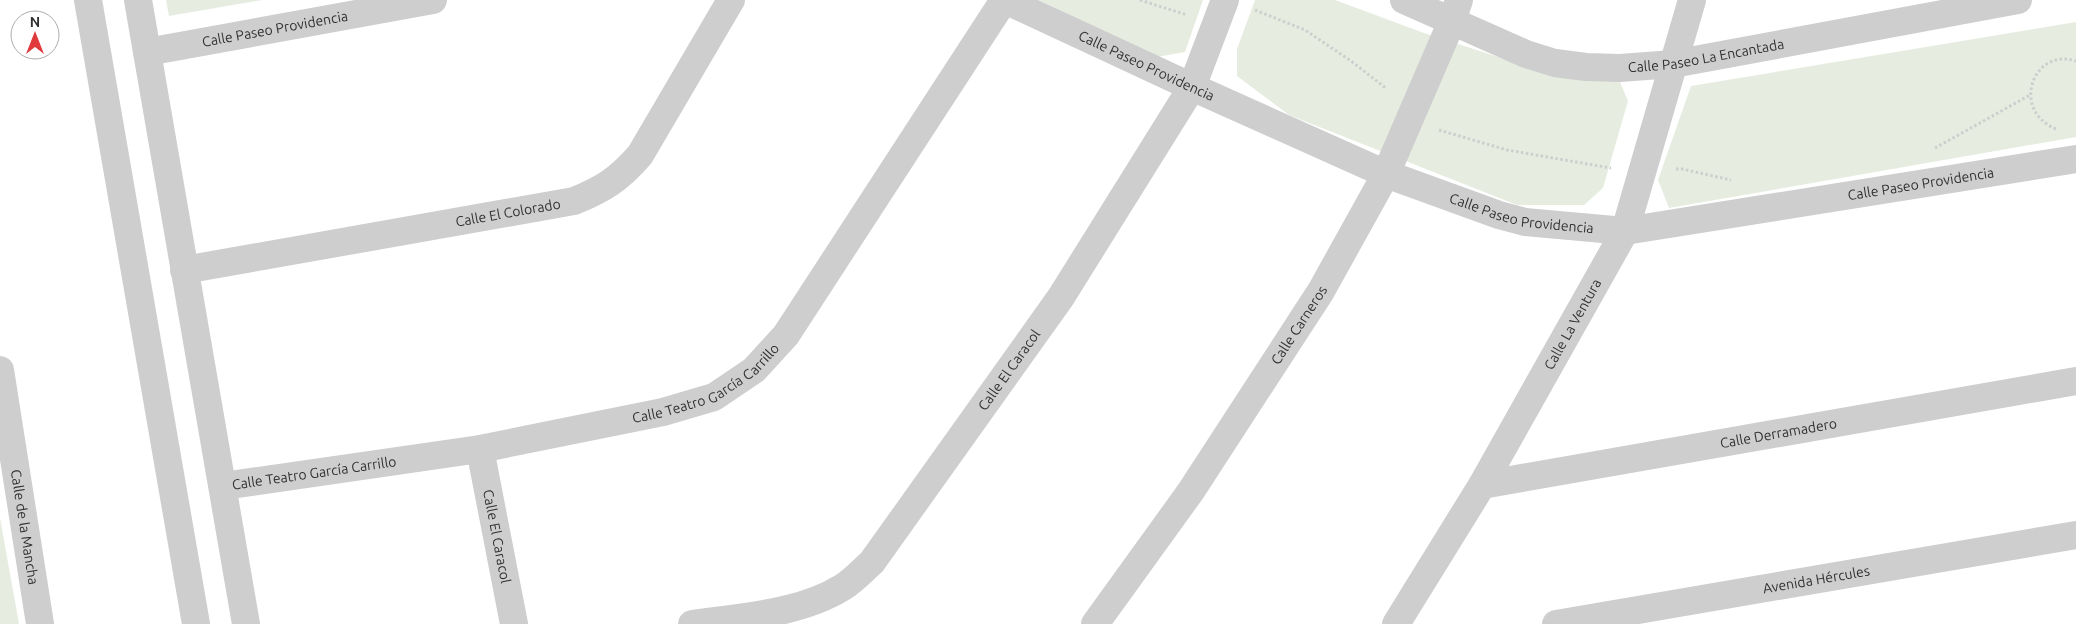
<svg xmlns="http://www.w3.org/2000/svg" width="2076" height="624" font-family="Ubuntu,sans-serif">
<rect width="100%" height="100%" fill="#fff"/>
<!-- green -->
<g fill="#e6ede0">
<polygon points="166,0 262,0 169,16"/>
<polygon points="1039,0 1203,0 1185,52 1157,57"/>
<polygon points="1255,0 1335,0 1424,33 1523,65 1620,82 1628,101 1603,188 1584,205 1517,205 1289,115 1237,76 1237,49"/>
<polygon points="2076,22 2076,137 1669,208 1658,180 1691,86"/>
<polygon points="0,518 19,624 0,624"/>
</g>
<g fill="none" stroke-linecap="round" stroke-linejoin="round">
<!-- path -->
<g stroke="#cecece" stroke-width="3" stroke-dasharray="2.5 2.5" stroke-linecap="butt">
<polyline points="1140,0 1187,15"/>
<polyline points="1255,10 1305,30 1351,61 1387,89"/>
<path d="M2056 129C2010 110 2033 47 2076 61"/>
<polyline points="1439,130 1507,150 1611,168"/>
<polyline points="1935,148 2030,95"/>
<polyline points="1676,169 1682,169 1731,180"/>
</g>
<!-- minor -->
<g stroke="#cecece" stroke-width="28">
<polyline points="88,0 196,624"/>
<polyline points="138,0 246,624"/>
<path id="s1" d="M1005 0 1192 87 1386 174 1499 215 1525 222 1625 231 2076 159"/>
<path id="s2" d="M1404 0 1526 54 1555 63 1586 67 1620 68 1673 64 2018 0"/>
<path id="s3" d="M147 52 433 0"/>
<path id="s4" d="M184 270 574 201C604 189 619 179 640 155L731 0"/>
<path id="s5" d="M0 370 40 624"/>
<path id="s6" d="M480 449 514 624"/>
<path id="s7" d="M1482 485 2076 381"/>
<path id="s8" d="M223 486 480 449 663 412 714 397 754 370 786 335 1004 0"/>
<path id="s9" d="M692 624C741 617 800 614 843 587 854 580 863 570 872 562L1061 297 1192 87 1225 0"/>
<path id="s10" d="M1095 624 1191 491 1321 291 1386 174 1452 21 1459 0"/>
<path id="s11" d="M1396 624 1482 485 1625 231 1692 0"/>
<path id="s12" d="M1556 624 2076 535"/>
</g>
</g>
<g text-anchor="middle" stroke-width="5" stroke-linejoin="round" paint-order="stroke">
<!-- street labels -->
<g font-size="14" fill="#313131" stroke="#fff">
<text dy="5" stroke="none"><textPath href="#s3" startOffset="130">Calle Paseo Providencia</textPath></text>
<text dy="5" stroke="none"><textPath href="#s2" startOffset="316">Calle Paseo La Encantada</textPath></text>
<text dy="5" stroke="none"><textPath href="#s1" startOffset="156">Calle Paseo Providencia</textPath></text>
<text dy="5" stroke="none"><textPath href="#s1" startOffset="966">Calle Paseo Providencia</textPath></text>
<text dy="5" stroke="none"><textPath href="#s4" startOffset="329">Calle El Colorado</textPath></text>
<text dy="5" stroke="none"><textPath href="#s1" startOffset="561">Calle Paseo Providencia</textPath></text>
<text dy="5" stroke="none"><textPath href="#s10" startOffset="362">Calle Carneros</textPath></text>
<text dy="5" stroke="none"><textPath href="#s11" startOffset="348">Calle La Ventura</textPath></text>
<text dy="5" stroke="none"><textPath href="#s9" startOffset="431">Calle El Caracol</textPath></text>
<text dy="5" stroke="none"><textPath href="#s8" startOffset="498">Calle Teatro García Carrillo</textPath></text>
<text dy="5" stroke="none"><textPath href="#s7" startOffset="301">Calle Derramadero</textPath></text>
<text dy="5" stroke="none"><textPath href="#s8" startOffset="92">Calle Teatro García Carrillo</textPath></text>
<text dy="5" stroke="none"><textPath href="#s5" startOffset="159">Calle de la Mancha</textPath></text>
<text dy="5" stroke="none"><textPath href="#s6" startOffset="89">Calle El Caracol</textPath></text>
<text dy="5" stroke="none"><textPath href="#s12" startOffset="264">Avenida Hércules</textPath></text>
</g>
</g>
<!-- north arrow -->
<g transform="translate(35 35)"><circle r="24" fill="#ffffff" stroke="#adadad"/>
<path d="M0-4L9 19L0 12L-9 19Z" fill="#e03a3d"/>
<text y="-8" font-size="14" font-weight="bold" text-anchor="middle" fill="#313131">N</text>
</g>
</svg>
